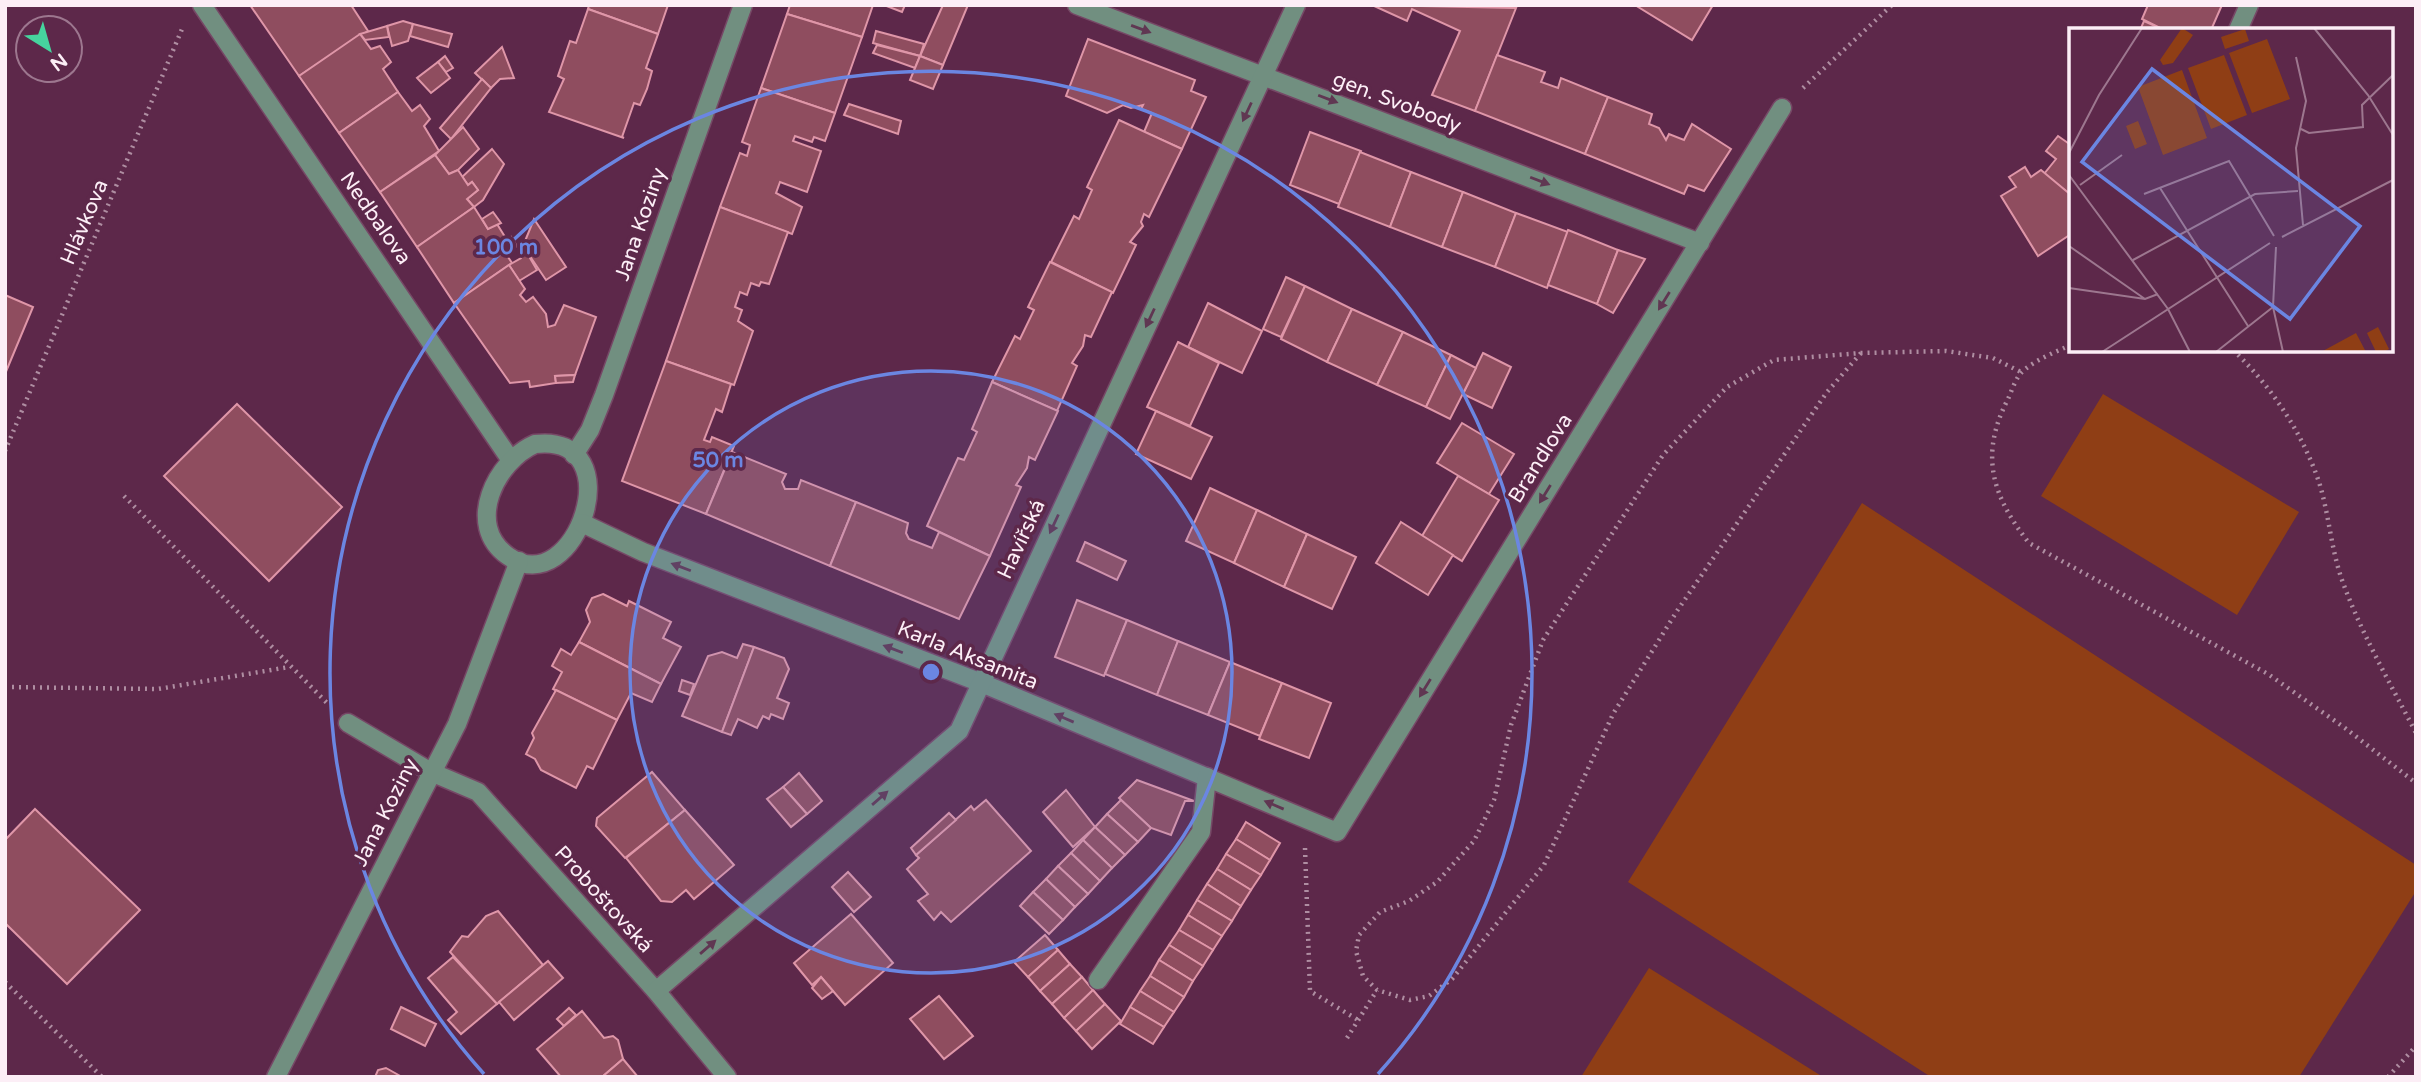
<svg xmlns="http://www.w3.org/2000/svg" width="2421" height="1082" font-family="'Varela Round',sans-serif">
<rect width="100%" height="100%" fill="#5d284a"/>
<!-- green -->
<g fill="#8f3e15">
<polygon points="2103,394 2299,512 2237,615 2041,496"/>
<polygon points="1862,503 2416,865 2416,891 2299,1077 1931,1077 1628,882"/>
<polygon points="1649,968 1823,1077 1581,1077"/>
</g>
<!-- building -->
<g fill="#8f4d5f" stroke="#df96a8" stroke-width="2">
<polygon points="250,5 351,5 368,31 299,76"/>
<polygon points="589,5 668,5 658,34 588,9"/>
<polygon points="790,5 873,5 862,37 787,14"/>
<polygon points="884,5 905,5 902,12"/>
<polygon points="943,5 968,5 943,65 920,56"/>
<polygon points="1372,5 1516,8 1475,111 1432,95 1460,31 1412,9 1407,21"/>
<polygon points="1635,5 1713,5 1692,40"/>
<polygon points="2148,5 2222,5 2211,30 2164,30 2142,19"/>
<polygon points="588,9 658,34 646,68 652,71 647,89 640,105 634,103 622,137 624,138 549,112 564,79 558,76 570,41 576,43"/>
<polygon points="787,14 862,37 835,113 761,88"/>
<polygon points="403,21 413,24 408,41 392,46 387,26"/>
<polygon points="2144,21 2164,30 2140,30"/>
<polygon points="413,24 452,34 448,47 410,36"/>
<polygon points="387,26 389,37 365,40 360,34"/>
<polygon points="876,31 924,44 920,56 873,43"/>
<polygon points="360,34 371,49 380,46 391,62 383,69 398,92 339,133 299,76"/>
<polygon points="1088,39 1195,80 1191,91 1206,97 1182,149 1144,132 1152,113 1141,109 1143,105 1131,108 1123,105 1107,113 1066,96"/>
<polygon points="877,45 920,56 915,68 873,53"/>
<polygon points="502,47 514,78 500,79 491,88 475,73"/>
<polygon points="1497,55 1545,72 1541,82 1558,88 1561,78 1608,97 1585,154 1475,111"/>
<polygon points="445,56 453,68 446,72 438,62"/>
<polygon points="920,56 943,65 933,89 910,80"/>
<polygon points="438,62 450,78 431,93 417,78"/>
<polygon points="482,79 491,88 451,139 440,128"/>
<polygon points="761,88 835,113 825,141 814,137 812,142 795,136 793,141 821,151 807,192 780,182 776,193 802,207 792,234 720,207 740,153 747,156 750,145 742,142"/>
<polygon points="398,92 412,111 420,105 430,119 424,126 439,151 380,192 339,133"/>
<polygon points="1608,97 1652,114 1649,124 1659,128 1666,140 1669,134 1684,140 1692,124 1731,149 1704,191 1688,185 1684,194 1585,154"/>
<polygon points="849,104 901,121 898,134 844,115"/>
<polygon points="1119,120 1182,149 1149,217 1144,214 1141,222 1143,226 1130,242 1136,245 1113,293 1051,262 1074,216 1079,219 1092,190 1087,187"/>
<polygon points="463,127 479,149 458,170 449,174 435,155"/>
<polygon points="1310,132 1361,151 1339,204 1290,185"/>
<polygon points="2058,136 2068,143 2071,140 2071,195 2044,174 2056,159 2046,151"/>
<polygon points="492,149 504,164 483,200 474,207 467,199 478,190 472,182 468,185 462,177"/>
<polygon points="1360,152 1411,172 1390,227 1338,207"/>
<polygon points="435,155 449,174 458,170 468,185 472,182 478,190 467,199 474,207 417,247 380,192"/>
<polygon points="2025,167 2031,177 2041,170 2071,195 2071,234 2038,256 2001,196 2016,187 2009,177"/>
<polygon points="1411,172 1463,192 1442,247 1390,227"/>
<polygon points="1463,192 1516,213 1495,267 1442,247"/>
<polygon points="474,207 488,229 497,224 507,240 511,237 517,246 506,254 512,263 454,303 417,247"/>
<polygon points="720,207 788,232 769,284 761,282 759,286 751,283 747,295 740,292 735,307 742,310 738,321 753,331 734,385 666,361"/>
<polygon points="493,212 501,223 488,229 482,219"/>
<polygon points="1516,213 1568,232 1547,288 1495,267"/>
<polygon points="534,219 566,267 546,280 523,246"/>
<polygon points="1568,230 1618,250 1597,304 1548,285"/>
<polygon points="523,246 537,270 519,281 509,265 521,258"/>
<polygon points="1618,250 1645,259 1613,313 1597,304"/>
<polygon points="1050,262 1112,292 1091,337 1085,335 1083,346 1072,363 1077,366 1057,411 992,382 1015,336 1020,339 1034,310 1028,307"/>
<polygon points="509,265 525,289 520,295 526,302 533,297 546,314 548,327 555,325 564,305 596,317 575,375 555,376 556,383 530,387 529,381 510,383 454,303"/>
<polygon points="1286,277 1305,286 1281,337 1263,329"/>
<polygon points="1305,286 1352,309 1327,362 1281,339"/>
<polygon points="5,295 33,307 5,374"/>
<polygon points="1208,303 1262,331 1242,373 1188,347"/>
<polygon points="1352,309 1403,332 1377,385 1327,362"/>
<polygon points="1403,332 1451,355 1426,407 1377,385"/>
<polygon points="1178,342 1219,363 1190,426 1147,407"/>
<polygon points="1483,353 1511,367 1492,408 1463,394"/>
<polygon points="1451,355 1476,368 1450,419 1426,407"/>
<polygon points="666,361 731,384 722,412 716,409 704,440 710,442 712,437 734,446 706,514 622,481"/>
<polygon points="575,375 573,382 556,383 555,376"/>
<polygon points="992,382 1058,411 1035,460 1029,457 1027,468 1016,485 1021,487 990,556 927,526 958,458 964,460 977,432 972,429"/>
<polygon points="237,404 342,507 269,581 164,476"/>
<polygon points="1156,411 1212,437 1191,479 1136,454"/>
<polygon points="1462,423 1514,454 1489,494 1437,463"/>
<polygon points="732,452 786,474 782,482 785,489 798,489 801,480 856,502 830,566 706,514"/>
<polygon points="1458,476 1499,500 1462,561 1422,536"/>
<polygon points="1210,488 1257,510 1234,563 1186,541"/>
<polygon points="856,502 908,523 906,533 909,539 932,548 939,532 990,556 959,619 830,566"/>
<polygon points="1257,510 1307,534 1284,587 1234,563"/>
<polygon points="1401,522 1453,555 1428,595 1376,563"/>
<polygon points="1307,534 1356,557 1332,609 1284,587"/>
<polygon points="1085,542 1126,561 1117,580 1077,561"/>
<polygon points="603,594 627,606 629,601 671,622 663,638 681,647 661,684 579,642 590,622 586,610 592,598"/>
<polygon points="1077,600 1127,620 1104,676 1055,657"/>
<polygon points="1127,620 1178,641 1157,695 1105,674"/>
<polygon points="1178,641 1230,662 1208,715 1157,695"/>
<polygon points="579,642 661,684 652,702 631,693 617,720 553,689 562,672 552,666 561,649 571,655"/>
<polygon points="743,644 754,647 722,732 682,716 708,656 722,652 737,658"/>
<polygon points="754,647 784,658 789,669 777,698 789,703 783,719 771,714 769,719 763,716 757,728 738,719 731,735 722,732"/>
<polygon points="1230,662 1282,683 1260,736 1208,715"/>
<polygon points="682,680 694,684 690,695 679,691"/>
<polygon points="1282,683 1331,703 1309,758 1259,739"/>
<polygon points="556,690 617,720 593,769 587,766 576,788 541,770 535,759 526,754 534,738 532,733"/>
<polygon points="652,772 685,810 625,858 596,826 597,818"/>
<polygon points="799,773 822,801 807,814 783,787"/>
<polygon points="1137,780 1194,801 1185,801 1171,835 1151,828 1119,798"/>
<polygon points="783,787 807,814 791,827 767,799"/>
<polygon points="1066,790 1095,827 1073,847 1043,812"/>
<polygon points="986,800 1031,851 951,922 941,912 934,920 918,901 928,894 907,869 919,858 916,855 971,806 974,810"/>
<polygon points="1121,800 1151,828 1138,842 1107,814"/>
<polygon points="35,809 140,910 67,984 5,923 5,840"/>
<polygon points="685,810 734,865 694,899 686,890 672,902 661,901 626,858"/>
<polygon points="949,813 956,820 916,855 911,848"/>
<polygon points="1107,814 1138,842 1125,855 1095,827"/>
<polygon points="1246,822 1280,843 1270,860 1236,839"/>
<polygon points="1095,827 1125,855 1112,868 1083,840"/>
<polygon points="1236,839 1270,860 1261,875 1226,854"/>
<polygon points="1083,840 1112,868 1100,881 1071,853"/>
<polygon points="1071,853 1100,881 1088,894 1058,866"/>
<polygon points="1226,854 1261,875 1251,890 1217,869"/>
<polygon points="1058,866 1088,894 1075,907 1046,879"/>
<polygon points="1217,869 1251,890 1241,906 1207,884"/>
<polygon points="848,872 871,897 854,912 832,887"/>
<polygon points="1046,879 1075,907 1063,920 1033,892"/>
<polygon points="1207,884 1241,906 1232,921 1197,900"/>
<polygon points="1033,892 1063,920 1049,934 1020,906"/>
<polygon points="1197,900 1232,921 1222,936 1188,915"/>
<polygon points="498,911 543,965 497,1004 450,952 462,936 468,937 486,916"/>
<polygon points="851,914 893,963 845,1005 821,977 812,985 794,963"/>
<polygon points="1188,915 1222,936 1213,950 1179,930"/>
<polygon points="1179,930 1213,950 1203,966 1169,945"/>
<polygon points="1045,935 1058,950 1028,977 1014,962"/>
<polygon points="1169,945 1203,966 1193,981 1159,960"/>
<polygon points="1058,950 1070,964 1040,991 1028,977"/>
<polygon points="453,957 497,1004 461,1034 448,1020 457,1012 428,978"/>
<polygon points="1159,960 1193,981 1184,997 1150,976"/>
<polygon points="548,961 563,978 514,1020 499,1002"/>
<polygon points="1070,964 1082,977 1052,1004 1040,991"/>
<polygon points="1150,976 1184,997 1174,1012 1140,991"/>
<polygon points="821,977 833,991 822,999 812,988"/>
<polygon points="1082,977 1093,990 1064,1018 1052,1004"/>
<polygon points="1093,990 1105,1004 1076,1031 1064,1018"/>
<polygon points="1140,991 1174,1012 1164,1027 1130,1007"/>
<polygon points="939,996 973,1036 944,1059 910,1019"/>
<polygon points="1105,1004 1121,1021 1092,1049 1076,1031"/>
<polygon points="401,1007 436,1024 425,1046 391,1029"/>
<polygon points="1130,1007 1164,1027 1153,1044 1120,1024"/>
<polygon points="569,1008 576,1015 564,1026 557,1019"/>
<polygon points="582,1011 604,1038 613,1036 618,1040 623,1059 602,1077 561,1077 537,1049"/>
<polygon points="623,1059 638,1077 602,1077"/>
<polygon points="386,1068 402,1077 375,1077 378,1070"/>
</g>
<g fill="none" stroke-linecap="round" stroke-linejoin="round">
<!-- minor casing -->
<g stroke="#764866" stroke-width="21">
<g id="minor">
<polyline points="202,5 510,459"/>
<polyline points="1077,5 1700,243"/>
<polyline points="2238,30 2249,5"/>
<path d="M535 444C634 432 576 604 508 556 464 525 496 461 535 444Z"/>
<polyline points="574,455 590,430 604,395 743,5"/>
<polyline points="582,523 643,552 979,682 1337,832 1782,108"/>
<polyline points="348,723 431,772 478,792 656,991 727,1077"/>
<polyline points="1098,980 1201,832 1207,777"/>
<polyline points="656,991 959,731 1296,5"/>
<polyline points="276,1077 457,724 519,561"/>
</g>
</g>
<!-- path -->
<g stroke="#af8ea2" stroke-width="4.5" stroke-dasharray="2 5" stroke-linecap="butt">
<polyline points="1803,88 1892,5"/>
<path d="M2071 345C2055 352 2037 359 2023 371 2016 377 2012 390 2008 399 1979 455 1992 496 2029 543L2268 674 2345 728 2416 783"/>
<path d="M2233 350C2271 386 2302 432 2319 482 2329 514 2331 549 2342 580 2361 633 2390 683 2416 733"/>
<polyline points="1861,353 1827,392 1677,611 1613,714 1544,865 1452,979 1429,996 1410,1000 1377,990 1363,976 1356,951 1359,935 1380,912 1409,901 1437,882 1474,841 1494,800 1511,725 1543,640 1663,455 1727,387 1774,360 1861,353 1946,351 1993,358 2021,372"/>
<polyline points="5,451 182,29"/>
<polyline points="124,496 327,703"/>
<polyline points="5,687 158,689 289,667"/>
<polyline points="1305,848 1310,991 1358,1020"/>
<polyline points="5,982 102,1077"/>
<polyline points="1347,1038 1377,990"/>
<polyline points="2388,1077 2416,1046"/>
</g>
<!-- minor -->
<use href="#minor" stroke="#718f80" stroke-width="18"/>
</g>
<!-- one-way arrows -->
<defs><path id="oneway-solid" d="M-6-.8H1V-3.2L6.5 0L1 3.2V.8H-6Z" transform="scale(1.75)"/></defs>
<g fill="#603752">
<use href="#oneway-solid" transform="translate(1141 29) rotate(20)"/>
<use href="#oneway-solid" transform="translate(1328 99) rotate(21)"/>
<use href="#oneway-solid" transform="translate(1247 112) rotate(115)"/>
<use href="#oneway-solid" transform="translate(1540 181) rotate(21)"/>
<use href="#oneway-solid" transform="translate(1664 301) rotate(122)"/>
<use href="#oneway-solid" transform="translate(1150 318) rotate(115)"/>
<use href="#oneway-solid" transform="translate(1545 494) rotate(122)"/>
<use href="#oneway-solid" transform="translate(1054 524) rotate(115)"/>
<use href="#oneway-solid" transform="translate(681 567) rotate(-159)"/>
<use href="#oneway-solid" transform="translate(893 649) rotate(-159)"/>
<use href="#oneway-solid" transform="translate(1425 688) rotate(122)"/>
<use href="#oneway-solid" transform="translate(1064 718) rotate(-157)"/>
<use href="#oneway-solid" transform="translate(880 798) rotate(-41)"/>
<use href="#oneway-solid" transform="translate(1274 805) rotate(-157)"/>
<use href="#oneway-solid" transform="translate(708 947) rotate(-41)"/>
</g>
<!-- distance rings -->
<circle cx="931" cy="672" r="301" fill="#6b86e2" fill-opacity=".12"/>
<g fill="none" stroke="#6b86e2" stroke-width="3.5">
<circle cx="931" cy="672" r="301"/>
<path d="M484 1074A601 601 0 1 1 1378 1074"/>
</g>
<g text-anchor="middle" stroke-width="7" stroke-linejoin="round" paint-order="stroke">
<!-- street labels -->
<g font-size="21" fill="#fceef6" stroke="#5d284a">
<text transform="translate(1397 102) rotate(21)" y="7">gen. Svobody</text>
<text transform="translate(376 218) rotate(55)" y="7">Nedbalova</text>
<text transform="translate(84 222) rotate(-67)" y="7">Hlávkova</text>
<text transform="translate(640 224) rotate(-71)" y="7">Jana Koziny</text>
<text transform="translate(1540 458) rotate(-58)" y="7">Brandlova</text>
<text transform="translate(1021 539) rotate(-65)" y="7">Havířská</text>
<text transform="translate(968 655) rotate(22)" y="7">Karla Aksamita</text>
<text transform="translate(385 812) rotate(-63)" y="7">Jana Koziny</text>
<text transform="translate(604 899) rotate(48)" y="7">Proboštovská</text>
</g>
</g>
<!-- overview -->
<g transform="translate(2069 28)">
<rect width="324" height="324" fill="#5d284a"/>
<path d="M113 0 124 7 104 35 94 37 91 32ZM176 1 180 13 156 21 152 9ZM198 11 221 71 183 85 160 25ZM155 27 178 87 142 101 119 40ZM113 42 138 110 94 127 69 59ZM69 93 78 116 66 121 57 98ZM309 299 320 321 315 324H307L298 305ZM287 305 297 324H252Z" fill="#8f3e15"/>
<path fill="none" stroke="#9d778f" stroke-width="2" d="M245 0 299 67 324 107M227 29 237 73 227 120 234 197M232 101 240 105 294 99 293 77 324 47M0 125 30 67 73 0M0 147 99 281 121 324M11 157 53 127M91 160 179 298M75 166 160 133 205 208M213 209 324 152M0 218 76 271M207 219 204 279 214 324M64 232 186 166 229 163M0 260 76 271 89 266M33 324 201 215M147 324 204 279"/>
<path fill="#6b86e2" fill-opacity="0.15" stroke="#6b86e2" stroke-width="3.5" d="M83 41 291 198 221 291 13 134Z"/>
<rect width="324" height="324" fill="none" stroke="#fceef6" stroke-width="3.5"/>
</g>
<circle cx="931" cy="672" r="10" fill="#6b86e2" stroke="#5d284a" stroke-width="3.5"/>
<g font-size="21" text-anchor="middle" font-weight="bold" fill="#6b86e2" stroke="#5d284a" stroke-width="7" stroke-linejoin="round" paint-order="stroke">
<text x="506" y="254">100 m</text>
<text x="718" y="467">50 m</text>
</g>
<!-- border -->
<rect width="2421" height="1082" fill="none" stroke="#fceef6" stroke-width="14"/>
<!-- north arrow -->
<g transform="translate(49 49) rotate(143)"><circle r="33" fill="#5d284a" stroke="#9d778f" stroke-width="2"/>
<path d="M0-5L12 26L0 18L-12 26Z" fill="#46d49e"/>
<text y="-10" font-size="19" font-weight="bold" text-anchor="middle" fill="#fceef6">N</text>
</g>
</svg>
